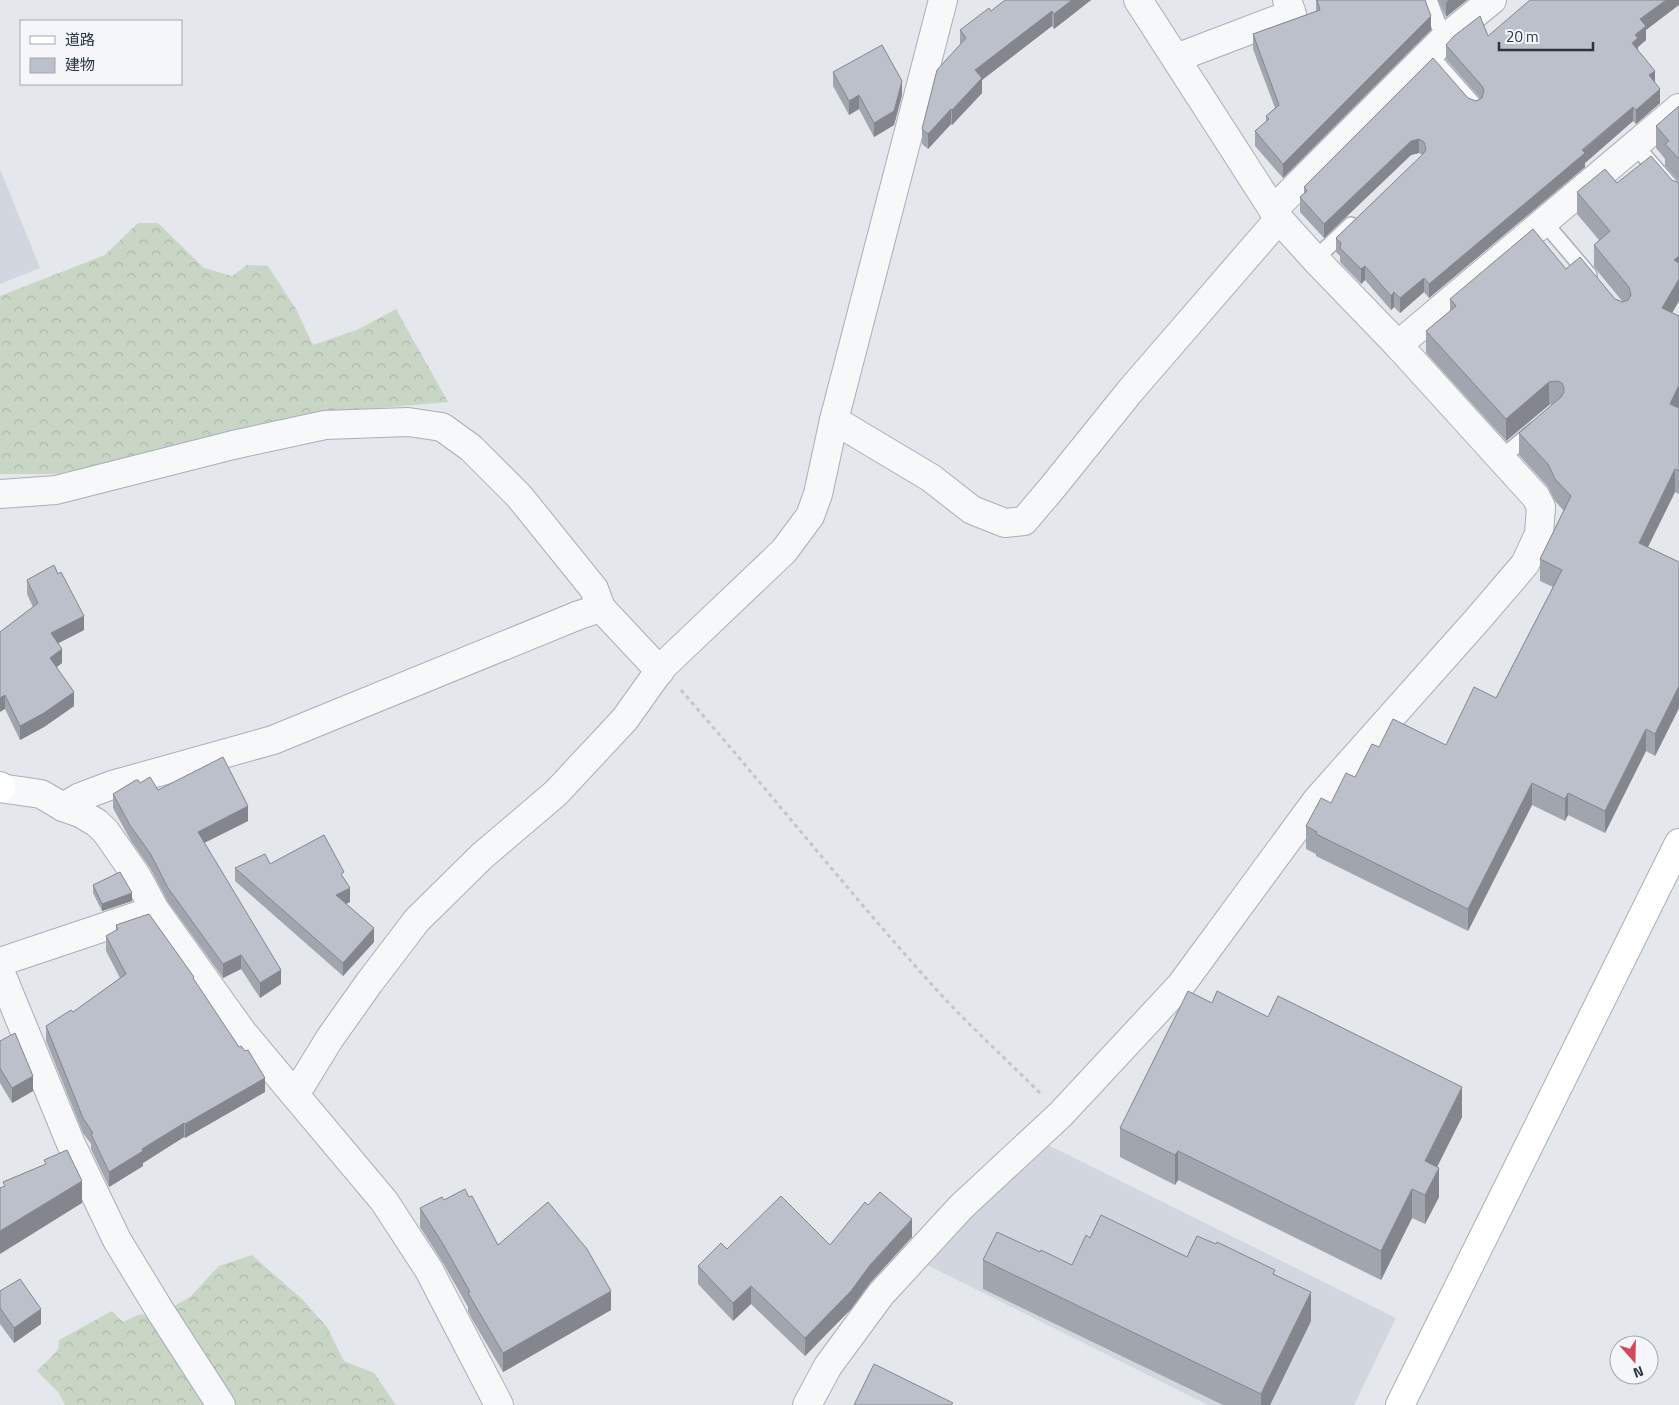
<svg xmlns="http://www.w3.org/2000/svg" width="1679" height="1405" font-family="'Titillium Web','Noto Sans JP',sans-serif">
<defs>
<pattern id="forest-crowns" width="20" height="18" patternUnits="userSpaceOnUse" patternTransform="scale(1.25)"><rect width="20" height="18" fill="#c9d6c5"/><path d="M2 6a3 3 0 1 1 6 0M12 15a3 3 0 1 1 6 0" fill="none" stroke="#adb8ab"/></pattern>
</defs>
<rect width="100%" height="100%" fill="#e4e7ec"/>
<!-- built -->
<g fill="#d2d6de">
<polygon points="0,169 40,268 0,284"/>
<polygon points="1044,1143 1396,1318 1354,1405 1208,1405 923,1263"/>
</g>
<!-- forest -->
<g fill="url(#forest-crowns)">
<polygon points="138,223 158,223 204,268 232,276 247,265 268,266 296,309 313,345 357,330 396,309 448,402 321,413 73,474 0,474 0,296 105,255"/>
<polygon points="252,1255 303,1300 327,1327 344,1361 374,1373 396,1405 65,1405 59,1393 37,1371 58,1350 59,1340 112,1311 123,1322 140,1314 155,1317 190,1297 219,1266"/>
</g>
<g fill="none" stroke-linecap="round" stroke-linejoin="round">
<!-- lane casing -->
<g stroke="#a9aeb7" stroke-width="18">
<g id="lane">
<polyline points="1429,0 1444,39"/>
<polyline points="1429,54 1475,106"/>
<polyline points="1635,145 1679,196"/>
<polyline points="1544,222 1589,275"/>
<polyline points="1315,259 1351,225"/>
<polyline points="1501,458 1535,430"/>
</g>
</g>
<!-- street casing -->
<g stroke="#a9aeb7" stroke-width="30">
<g id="street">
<polyline points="1176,58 1292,14 1287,0"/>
<polyline points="1273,210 1444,39 1492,0"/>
<polyline points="1398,345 1679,108"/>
<polyline points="834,420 943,0"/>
<polyline points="0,494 56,490 233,445 325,425 408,422 442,427 471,448 519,496 594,589 601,608"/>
<polyline points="0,788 41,794 63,807 80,813 97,823 106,832 136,875 155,910 243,1033 384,1201 429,1270 499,1405"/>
<polyline points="63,807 80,797 112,785 273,740 579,615 601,608 660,671"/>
<polyline points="0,962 155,910"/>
<polyline points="0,971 71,1144 117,1240 159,1309 221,1405"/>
<polyline points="295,1095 330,1038 369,983 417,920 482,856 556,793 625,719 662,667 784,551 810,516 818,494 834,420 931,478 972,510 1005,523 1024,521 1052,488 1131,390 1279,219"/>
<polyline points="807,1405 828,1366 881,1294 961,1207 1061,1114 1181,985 1317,800 1478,619 1525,564 1539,534 1541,507 1536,497 1398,345 1315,259 1279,219 1138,0"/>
</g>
</g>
<!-- secondary casing -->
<g stroke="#a9aeb7" stroke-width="30">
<g id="secondary">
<polyline points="0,786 1,788"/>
<polyline points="1400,1405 1679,843"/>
</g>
</g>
<!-- path -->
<path stroke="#c2c5cb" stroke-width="3" stroke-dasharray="4 4" stroke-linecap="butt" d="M681 690C770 792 853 898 944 998 975 1031 1009 1062 1041 1094"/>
<!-- lane -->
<use href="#lane" stroke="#f7f8fa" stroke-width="15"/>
<!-- street -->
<use href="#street" stroke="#f7f8fa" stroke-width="28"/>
<!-- secondary -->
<use href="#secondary" stroke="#fff" stroke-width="28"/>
</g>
<!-- wall -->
<g fill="#a1a5ae">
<polygon points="1091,0 1054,29 1052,26 982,80 982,93 952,125 951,124 928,149 922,144 922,129 960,45 960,30 991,11"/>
<polygon points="1316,0 1425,0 1431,30 1283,178 1255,146 1255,131 1266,122 1266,116 1275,108 1253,49 1253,34 1316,11"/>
<polygon points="1438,0 1467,0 1446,17"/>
<polygon points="1646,30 1646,40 1638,47 1638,50 1655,83 1660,103 1636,124 1633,121 1585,163 1585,167 1429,298 1424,292 1400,313 1394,307 1391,310 1365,280 1361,284 1340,262 1340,256 1336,252 1336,238 1423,155 1419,153 1411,155 1324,238 1300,212 1300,197 1304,194 1304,187 1468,98 1476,101 1481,99 1446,59 1446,45 1488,36"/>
<polygon points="833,72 902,95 894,125 874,137 859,109 849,115 833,86"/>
<polygon points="1679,106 1679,182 1665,166 1665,159 1656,148 1656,126"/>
<polygon points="1672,180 1679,183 1679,301 1672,313 1679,316 1679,494 1675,492 1648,547 1679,562 1679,708 1655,756 1646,751 1605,833 1568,815 1565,821 1532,805 1468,931 1316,856 1316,854 1306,849 1306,826 1331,803 1355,777 1379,747 1446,745 1496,698 1553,587 1540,581 1540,559 1564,511 1555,501 1548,487 1519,455 1519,433 1553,404 1549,405 1506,441 1426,353 1426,331 1450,311 1450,299 1566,269 1615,299 1623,302 1594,267 1594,245 1599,240 1577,214 1577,192 1617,183"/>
<polygon points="27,580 84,630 58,643 62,663 57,667 74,706 44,727 20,740 5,709 0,632 33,607 27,594"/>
<polygon points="140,783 248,821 204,843 281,984 260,998 241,969 223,978 168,902 150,868 131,841 113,808 113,794"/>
<polygon points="270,864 344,878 350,902 346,904 374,942 343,976 235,881 235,868"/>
<polygon points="93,885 132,901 102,911 93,893"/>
<polygon points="116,925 194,981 265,1092 185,1138 184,1137 143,1163 143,1166 109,1187 91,1149 91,1144 83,1133 46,1041 46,1026 73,1012 120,978 106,951 106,936 116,931"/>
<polygon points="1212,1003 1462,1117 1437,1167 1439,1197 1425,1224 1412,1218 1381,1280 1178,1180 1175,1185 1120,1157 1120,1128"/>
<polygon points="0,1041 33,1091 12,1103 0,1083"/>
<polygon points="469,1197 498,1245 611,1310 503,1372 472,1319 468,1311 468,1307 443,1263 420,1227 420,1208 444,1200"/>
<polygon points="868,1205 912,1237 870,1283 851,1309 805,1356 751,1304 733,1321 698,1284 698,1266 727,1249 830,1245"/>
<polygon points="1090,1238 1275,1274 1311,1321 1270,1405 1223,1405 983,1289 983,1260 1040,1252 1072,1265"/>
<polygon points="0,1291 41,1324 14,1343 0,1324"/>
</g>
<!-- shaded-wall -->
<g fill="#83868d">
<polygon points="1072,0 1091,0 1054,29 1054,14"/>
<polygon points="1449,0 1467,0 1446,17 1446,3"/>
<polygon points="1666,0 1679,0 1679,5 1646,30 1646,40 1638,47 1638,52 1632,43 1635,35 1640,19"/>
<polygon points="1052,11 1052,26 982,80 982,93 952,125 952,110 975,70"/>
<polygon points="1431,16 1431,30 1283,178 1283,164"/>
<polygon points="1655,71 1655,85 1649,75"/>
<polygon points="902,81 902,95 894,125 874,137 874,123"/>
<polygon points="1660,89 1660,103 1636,124 1636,110"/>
<polygon points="859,95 859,109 849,115 849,101"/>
<polygon points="1633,107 1633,121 1585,163 1585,167 1429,298 1429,284"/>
<polygon points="951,109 951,124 928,149 928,134"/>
<polygon points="1419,139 1419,153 1411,155 1324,238 1324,224 1411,141"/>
<polygon points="1679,256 1679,278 1674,260"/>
<polygon points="1365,266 1365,280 1361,284 1361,269"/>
<polygon points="1424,278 1424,292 1400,313 1400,298"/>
<polygon points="1679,279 1679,301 1662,330 1662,308"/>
<polygon points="1394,292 1394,307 1391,310 1391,296"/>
<polygon points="1549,382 1549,405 1506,441 1506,419"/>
<polygon points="1679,385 1679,408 1670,426 1670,404"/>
<polygon points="1675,469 1675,492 1639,565 1639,543"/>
<polygon points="84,616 84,630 51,647 51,633"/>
<polygon points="62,649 62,663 50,672 50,658"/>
<polygon points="1679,686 1679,708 1655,756 1655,734"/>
<polygon points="74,692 74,706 44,727 20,740 20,726"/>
<polygon points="5,695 5,709 0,712 0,698"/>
<polygon points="1646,729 1646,751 1605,833 1605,811"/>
<polygon points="1532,783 1532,805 1468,931 1468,909"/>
<polygon points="1568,793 1568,815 1565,821 1565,799"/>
<polygon points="248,806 248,821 198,846 198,832"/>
<polygon points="350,888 350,902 336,909 336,895"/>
<polygon points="132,893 132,901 102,911 102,904"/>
<polygon points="374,928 374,942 343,976 343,963"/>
<polygon points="241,955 241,969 223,978 223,964"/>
<polygon points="281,970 281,984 260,998 260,983"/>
<polygon points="33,1076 33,1091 12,1103 12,1088"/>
<polygon points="265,1078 265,1092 185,1138 185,1124"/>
<polygon points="1462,1087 1462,1117 1425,1191 1425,1161"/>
<polygon points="184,1123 184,1137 143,1163 143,1166 109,1187 109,1172 142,1149"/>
<polygon points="1178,1151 1178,1180 1175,1185 1175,1155"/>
<polygon points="1439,1168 1439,1197 1425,1224 1425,1195"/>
<polygon points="82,1181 82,1203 0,1254 0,1231"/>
<polygon points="1412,1189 1412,1218 1381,1280 1381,1251"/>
<polygon points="912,1219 912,1237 870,1283 851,1309 805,1356 805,1338"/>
<polygon points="751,1286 751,1304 733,1321 733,1303"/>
<polygon points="611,1291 611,1310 503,1372 503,1353"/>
<polygon points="1311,1292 1311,1321 1270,1405 1261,1405 1261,1394"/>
<polygon points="41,1309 41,1324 14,1343 14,1328"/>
</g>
<!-- building -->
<g fill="#bbc0ca" stroke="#83868d">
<polygon points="1005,0 1072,0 1054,14 1052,11 975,70 982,78 952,110 951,109 928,134 922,129 937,70 966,38 960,30 989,8 991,11"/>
<polygon points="1317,0 1425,0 1431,16 1283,164 1255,131 1269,119 1266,116 1279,105 1253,34 1320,10"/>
<polygon points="1530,0 1666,0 1640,19 1646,26 1635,35 1638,38 1632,43 1655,71 1649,75 1660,89 1636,110 1633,107 1582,150 1585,153 1429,284 1424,278 1400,298 1394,292 1391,296 1365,266 1361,269 1340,248 1341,243 1336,238 1423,154 1426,150 1424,142 1419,139 1411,141 1324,224 1300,197 1307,191 1304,187 1433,58 1468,98 1476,101 1482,98 1484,90 1482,86 1446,45 1454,36 1480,16 1488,36"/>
<polygon points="882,45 902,81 894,111 874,123 859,95 849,101 833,72"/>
<polygon points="1679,106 1679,159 1665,144 1669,141 1656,126"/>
<polygon points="1651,156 1672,180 1679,183 1679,256 1674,260 1679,263 1679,279 1662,308 1679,316 1679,385 1670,404 1679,408 1679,471 1675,469 1639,543 1679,562 1679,686 1655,734 1646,729 1605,811 1568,793 1565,799 1532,783 1468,909 1316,834 1317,832 1306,826 1321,798 1331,803 1346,773 1355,777 1372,744 1379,747 1393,719 1446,745 1474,687 1496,698 1562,570 1540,559 1571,496 1555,479 1548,464 1519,433 1561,397 1564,392 1564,388 1562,383 1558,381 1549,382 1506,419 1426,331 1456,306 1450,299 1533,229 1566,269 1580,257 1615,299 1623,302 1628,300 1631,295 1629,287 1594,245 1610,231 1577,192 1605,169 1617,183"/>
<polygon points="54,565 58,574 61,572 84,616 51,633 62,649 50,658 74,692 44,713 20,726 5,695 0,698 0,632 38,603 27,580"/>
<polygon points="223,757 248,806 198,832 281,970 260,983 241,955 223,964 168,888 150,853 131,827 113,794 136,780 138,780 140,783 150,777 158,790"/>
<polygon points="324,835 344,872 341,874 350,888 336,895 374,928 343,963 235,868 265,854 270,864"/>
<polygon points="120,872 132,893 102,904 93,885"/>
<polygon points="149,914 194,977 193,978 239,1047 241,1046 245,1051 248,1050 265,1078 185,1124 184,1123 142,1149 143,1151 109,1172 91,1134 93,1133 83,1118 46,1026 71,1010 73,1012 126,974 106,936 118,929 116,925"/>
<polygon points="1188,991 1212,1003 1217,991 1268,1017 1278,996 1462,1087 1425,1161 1439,1168 1425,1195 1412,1189 1381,1251 1178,1151 1175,1155 1120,1128"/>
<polygon points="15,1033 33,1076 12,1088 0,1068 0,1041"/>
<polygon points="67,1150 82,1181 0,1231 0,1188 5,1186 3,1182 46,1164 44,1160"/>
<polygon points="465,1189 469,1197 472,1196 498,1245 548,1202 587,1249 611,1291 503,1353 472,1300 468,1293 470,1292 443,1244 420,1208 442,1197 444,1200"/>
<polygon points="880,1192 912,1219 870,1265 851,1291 805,1338 751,1286 733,1303 698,1266 721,1243 727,1249 781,1196 830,1245 865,1202 868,1205"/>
<polygon points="1101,1215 1187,1257 1197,1236 1216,1244 1217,1242 1275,1270 1273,1274 1311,1292 1261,1394 983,1260 997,1232 1040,1252 1041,1250 1072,1265 1086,1235 1090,1238"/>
<polygon points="20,1279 41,1309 14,1328 0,1308 0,1291"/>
<polygon points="874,1364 953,1403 951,1405 854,1405"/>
</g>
<!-- legend -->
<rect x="20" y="20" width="162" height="65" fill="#f4f6f9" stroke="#a4a8b1"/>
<rect x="30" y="36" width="25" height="8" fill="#ffffff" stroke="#a4a8b1"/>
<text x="65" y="45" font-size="15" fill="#2b3445">道路</text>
<rect x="30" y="58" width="25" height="15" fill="#bbc0ca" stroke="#a4a8b1"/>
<text x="65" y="70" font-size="15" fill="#2b3445">建物</text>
<!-- north arrow -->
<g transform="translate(1634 1360) rotate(160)"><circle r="24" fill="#f4f6f9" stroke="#a4a8b1"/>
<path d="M0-4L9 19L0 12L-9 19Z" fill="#d1495b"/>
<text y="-8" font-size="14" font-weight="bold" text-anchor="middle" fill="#2b3445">N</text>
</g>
<!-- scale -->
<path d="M1499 42v8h94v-8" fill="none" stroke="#2b3445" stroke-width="2.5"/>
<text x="1506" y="42" font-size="15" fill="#2b3445" stroke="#f4f6f9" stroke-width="4" paint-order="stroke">20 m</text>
</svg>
